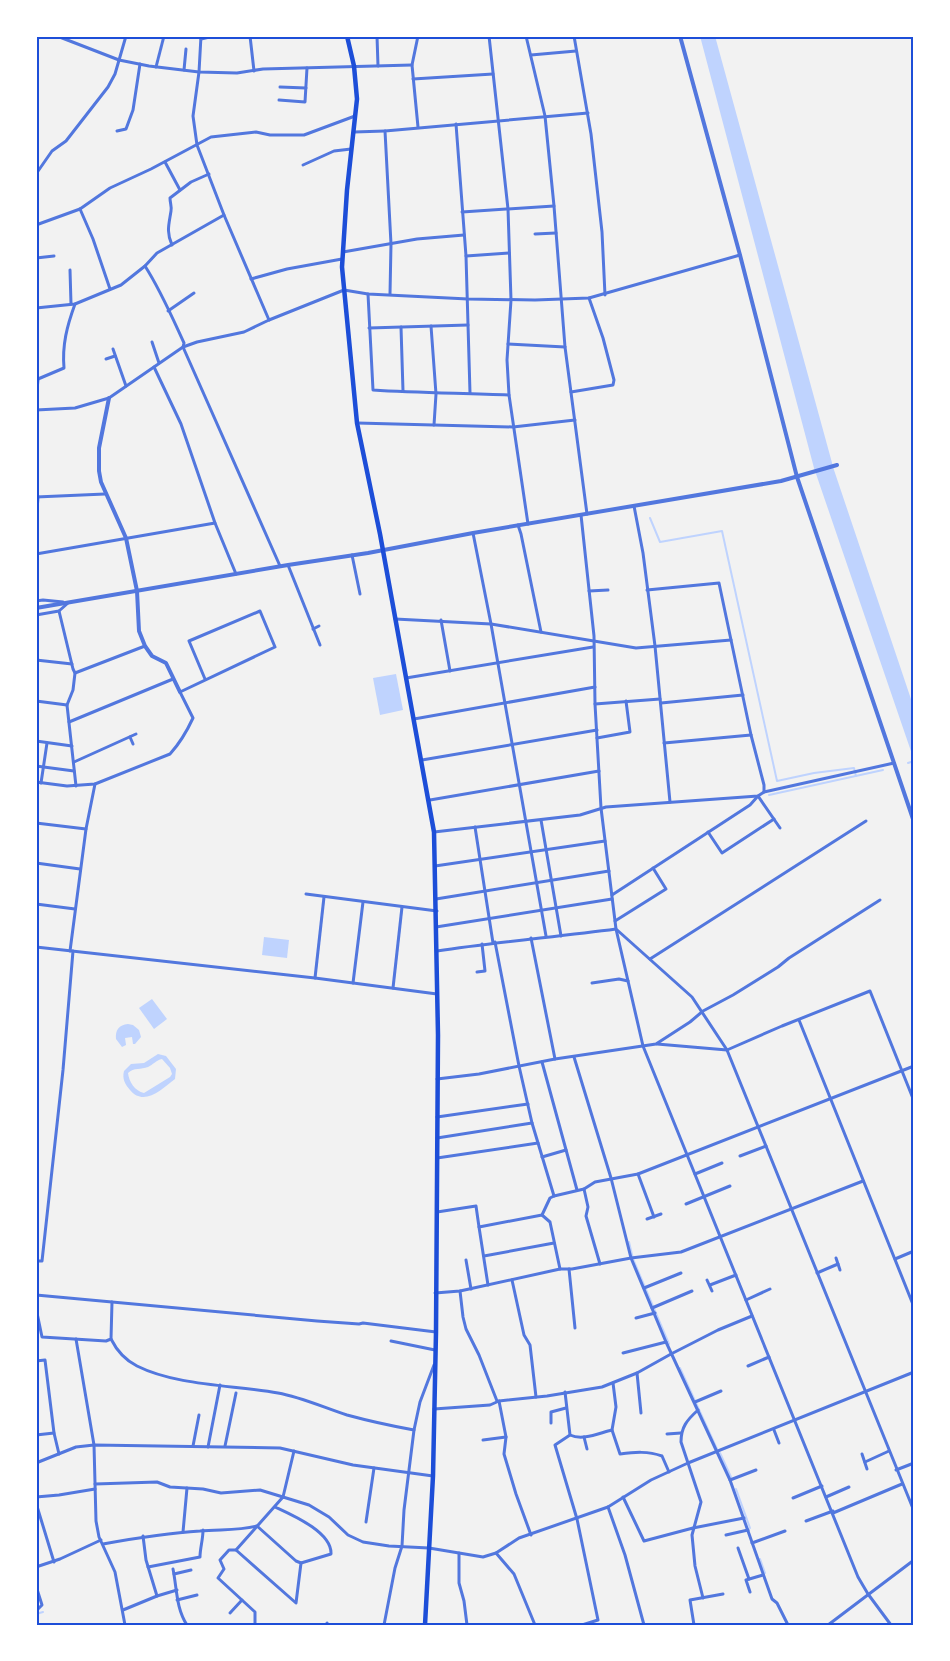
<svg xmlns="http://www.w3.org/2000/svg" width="950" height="1661" font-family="Karla,sans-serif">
<rect width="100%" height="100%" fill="#f2f2f2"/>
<!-- water -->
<g fill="#bfd3fe" fill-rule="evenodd">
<polygon points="700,36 715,36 834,470 914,708 914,760 814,468"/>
<polygon points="396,674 403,710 380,715 373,678"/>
<polygon points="264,937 289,940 287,958 262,955"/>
<polygon points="152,999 167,1019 154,1029 139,1008"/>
<path d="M128 1024 133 1025 139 1030 141 1037 135 1044H133L132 1037 125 1038 126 1045 122 1047 116 1039C115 1030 119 1025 128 1024Z"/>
<path d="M158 1054 166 1056 176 1069 175 1079C162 1089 144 1107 130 1090 125 1084 122 1079 124 1071L131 1064 144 1063ZM162 1059 170 1068 172 1074 170 1077 144 1093C135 1091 129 1082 128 1073 134 1067 141 1070 148 1067 153 1065 156 1060 162 1059Z"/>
</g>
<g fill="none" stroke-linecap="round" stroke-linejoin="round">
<!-- stream -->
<g stroke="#bfd3fe" stroke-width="2">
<polyline points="650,518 660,542 722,531 777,781 814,773 854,768 856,776"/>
<polyline points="908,763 914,761"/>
<polyline points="769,795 883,770"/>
<polyline points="629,1242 633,1259 669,1344"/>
<polyline points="680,1368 717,1449"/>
<polyline points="720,1453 731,1477"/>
<polyline points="736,1489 750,1528"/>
<polyline points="760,1559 765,1573"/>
<polyline points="36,1614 43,1612"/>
</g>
<!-- minor -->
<g stroke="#5277de" stroke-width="3">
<polyline points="57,36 119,60 149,66 199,72 237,73 263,69 412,65"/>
<polyline points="201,36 199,72 193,116 197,145 224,215 269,320"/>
<polyline points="250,36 254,71"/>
<polyline points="377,36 378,66"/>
<polyline points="489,36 508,209 511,300 507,360 509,395 528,524"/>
<polyline points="526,36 545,116 554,206 565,347 587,514"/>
<polyline points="574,36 591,134 602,232 605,295"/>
<polyline points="201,39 214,36"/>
<polyline points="531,55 576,51"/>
<polyline points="156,67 164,36"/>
<polyline points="184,70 186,49"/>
<polyline points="413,79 493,74"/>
<polyline points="280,87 306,88"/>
<polyline points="279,100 305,102 307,68"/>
<polyline points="456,124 466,256 470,393"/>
<polyline points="418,127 412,65 418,36"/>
<polyline points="117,131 126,129 133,110 140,64"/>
<polyline points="354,132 385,131"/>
<polyline points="165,162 180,190"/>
<polyline points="303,165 334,151 351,149"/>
<polyline points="36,174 52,151 66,141 108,87 115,74 126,36"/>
<polyline points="80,209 93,239 110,289"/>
<polyline points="462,212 554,206"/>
<polyline points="36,225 80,209 110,188 151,169 211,137 256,132 270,135 304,135 355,116"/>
<polyline points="535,234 556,233"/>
<path d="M172 245C166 232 169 224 171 211 172 207 170 203 170 198L191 182 209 174"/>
<polyline points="343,252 417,239 464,235"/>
<polyline points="466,256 509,253"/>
<polyline points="36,258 54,256"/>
<path d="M145 266C161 291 172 317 184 343L183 347 280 566"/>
<polyline points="70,270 71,304"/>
<polyline points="251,279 287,269 342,259"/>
<path d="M368 294 373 390C418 393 463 393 509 395"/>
<polyline points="390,294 391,244 385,131 588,113"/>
<polyline points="36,308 75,304 121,285 145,266 157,253 224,215"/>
<polyline points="168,311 194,293"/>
<polyline points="431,326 436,394 434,425"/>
<polyline points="401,327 403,391"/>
<polyline points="369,328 468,325"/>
<polyline points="152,342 159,363"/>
<polyline points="508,344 565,347"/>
<polyline points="113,349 126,386"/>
<polyline points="106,359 115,356"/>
<polyline points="154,367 181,424 215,523 236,574"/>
<polyline points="36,373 38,379 36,403"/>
<path d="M38 379 64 368C62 345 67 326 75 304"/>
<polyline points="571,392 613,385 614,380 603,338 589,298"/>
<polyline points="36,410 75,408 109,398 183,347 197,342 244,332 269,320 344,290 368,294 468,299 535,300 589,298 740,255"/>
<polyline points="357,423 513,427 575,420"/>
<polyline points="36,488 38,497 36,524"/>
<polyline points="36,497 105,494"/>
<polyline points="634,506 643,553 655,646 670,802"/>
<polyline points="581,515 594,636 595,704 601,808 616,929 643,1046 858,1577 868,1594 891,1625"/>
<polyline points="518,525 521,534 541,632"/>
<polyline points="473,533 491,624 546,936"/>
<polyline points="36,554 215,523"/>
<polyline points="352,555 360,594"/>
<polyline points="288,565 320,645"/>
<polyline points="589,591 608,590"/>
<polyline points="36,601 43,600 63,602"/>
<polyline points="59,611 73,669 75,673 73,690 67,705 76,786"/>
<polyline points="36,615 59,611 68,603"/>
<polyline points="395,619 491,624 636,648 731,640"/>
<polyline points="441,620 450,671"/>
<polyline points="313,629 319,626"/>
<polyline points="36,660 72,664"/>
<polyline points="75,673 145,646"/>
<polyline points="406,678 593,647"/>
<polyline points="36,701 67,705"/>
<polyline points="661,703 743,695"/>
<polyline points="595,704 660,699"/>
<polyline points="414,719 595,687"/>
<polyline points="69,722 173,679"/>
<polyline points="130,737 133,744"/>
<polyline points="597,738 630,732 626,701"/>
<polyline points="36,741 72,746"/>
<polyline points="664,743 751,735"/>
<polyline points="422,760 597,730"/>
<polyline points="74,762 136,734"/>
<polyline points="36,766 74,771"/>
<path d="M36 782 67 786 95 784 170 754C180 743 187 731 193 718L180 692 275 647 260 611 189 641 205 679"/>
<polyline points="41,783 47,743"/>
<polyline points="764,792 894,763"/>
<polyline points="430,800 599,771"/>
<polyline points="541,820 561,936"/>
<polyline points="36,823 86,829"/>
<polyline points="475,827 493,943"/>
<polyline points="434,832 580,815 606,807 758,796 764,792 764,785 751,735 719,583 647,590"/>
<polyline points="708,832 722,853 774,819"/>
<polyline points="36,863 80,869"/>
<polyline points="435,866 605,841"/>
<polyline points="306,894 437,911"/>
<polyline points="612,895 750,805 758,796 780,828"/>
<polyline points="436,899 609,871"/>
<polyline points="36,904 75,909"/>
<polyline points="615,921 666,889 653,868"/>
<polyline points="436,927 612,899"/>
<polyline points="531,938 555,1059"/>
<polyline points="495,942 519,1066 532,1123 554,1196"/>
<polyline points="36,947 315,978 437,994"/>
<polyline points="70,951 86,829 95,784"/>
<path d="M437 951C496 942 556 937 616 929L692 997 727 1050 914 1511"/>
<polyline points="650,959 866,821"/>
<polyline points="477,972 485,971 482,944"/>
<polyline points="315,978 324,897"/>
<polyline points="353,983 363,902"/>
<polyline points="592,983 619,979 628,981"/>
<polyline points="393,988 402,907"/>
<polyline points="799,1020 914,1307"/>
<polyline points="657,1044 727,1050 782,1026 870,991 914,1101"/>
<polyline points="574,1057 611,1178 631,1258 666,1342 730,1480 772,1599 777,1603 788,1625"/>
<polyline points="542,1062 577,1190"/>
<polyline points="437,1079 479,1074 555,1059 656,1044 690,1022 703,1011 733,995 778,967 789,958 880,900"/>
<polyline points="437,1117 528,1104"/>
<polyline points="437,1138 532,1123"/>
<polyline points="740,1156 766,1146"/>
<polyline points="542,1157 566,1150"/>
<polyline points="437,1158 538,1143"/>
<polyline points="638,1174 654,1217"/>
<polyline points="695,1174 722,1163"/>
<polyline points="584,1189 588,1207 586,1216 600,1264"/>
<polyline points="686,1204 730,1186"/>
<polyline points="437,1212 476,1206 479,1227 542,1215 550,1198 554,1196 584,1189 595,1182 638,1174 914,1066"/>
<polyline points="542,1215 550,1222 560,1269"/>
<polyline points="647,1219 661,1214"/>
<polyline points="479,1227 488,1285"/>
<polyline points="484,1256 554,1243"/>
<polyline points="836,1258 840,1270"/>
<polyline points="895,1259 914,1251"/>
<polyline points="466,1260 471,1289"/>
<polyline points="36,1261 42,1261 63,1070 73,951"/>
<polyline points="569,1269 575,1328"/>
<polyline points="817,1273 838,1264"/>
<polyline points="512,1280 524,1335 530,1345 536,1397"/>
<polyline points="707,1280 712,1291"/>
<polyline points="710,1285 736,1275"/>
<polyline points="644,1288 681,1273"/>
<polyline points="460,1291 463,1317 466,1329 479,1355 497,1401"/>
<polyline points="435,1293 460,1291 560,1269 572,1269 631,1258 681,1252 863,1181"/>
<polyline points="36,1295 317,1321 359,1324 363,1323 436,1332"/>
<polyline points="746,1300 770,1289"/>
<polyline points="36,1308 42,1337 106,1341 111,1339 112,1302"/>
<polyline points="652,1308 692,1291"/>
<polyline points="636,1318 655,1313"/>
<polyline points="76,1339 94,1445 96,1521 99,1537 115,1572 125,1625"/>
<path d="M111 1339C117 1351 125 1360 137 1366 177 1386 234 1385 278 1393 301 1397 325 1408 347 1415 369 1421 392 1426 414 1430"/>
<polyline points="391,1341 435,1350"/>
<polyline points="623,1353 666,1342"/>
<polyline points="36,1361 45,1360 54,1433 59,1454"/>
<polyline points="748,1366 769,1357"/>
<polyline points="637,1373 641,1413"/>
<path d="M613 1383 616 1407 612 1430 620 1454C635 1452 648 1451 662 1456L669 1472"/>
<polyline points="565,1392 570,1435 555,1445 577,1519 598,1620 582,1625"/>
<polyline points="499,1401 506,1437 504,1454 516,1494 531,1535"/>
<polyline points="695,1402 721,1391"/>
<polyline points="434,1409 490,1405 499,1401 547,1396 602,1387 637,1373 671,1354 718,1330 752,1316"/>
<path d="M698 1410C687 1420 681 1427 681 1442L701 1502 692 1535 695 1566 703 1598"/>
<polyline points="551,1423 551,1412 566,1408"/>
<polyline points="774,1430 779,1443"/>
<polyline points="667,1434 681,1433"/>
<polyline points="36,1435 54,1433"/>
<path d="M570 1435C583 1441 599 1433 612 1430"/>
<polyline points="584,1437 587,1449"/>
<polyline points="483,1440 506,1437"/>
<polyline points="193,1446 199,1415"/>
<polyline points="225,1446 236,1393"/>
<polyline points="208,1447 220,1385"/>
<polyline points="862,1454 867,1469"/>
<polyline points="865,1462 889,1451"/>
<polyline points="36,1463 76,1447 94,1445 280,1448 353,1465 433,1476"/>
<polyline points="896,1470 914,1463"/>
<polyline points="730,1480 756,1470"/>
<polyline points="95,1484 157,1482 170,1487 203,1489 221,1493 260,1490 283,1497 294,1451"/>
<polyline points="36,1497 59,1495 95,1489"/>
<polyline points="623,1497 644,1541 693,1528 744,1518"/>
<polyline points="826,1497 849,1487"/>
<polyline points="793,1498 822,1486"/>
<polyline points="36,1503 54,1562"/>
<path d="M275 1507C292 1515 332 1532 331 1554L301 1563"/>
<polyline points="608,1507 625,1555 644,1625"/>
<polyline points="833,1513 902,1484"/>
<polyline points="806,1521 833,1511"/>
<polyline points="366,1522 374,1468"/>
<polyline points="183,1532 187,1488"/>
<polyline points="726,1535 748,1530"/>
<polyline points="143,1536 146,1560 157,1596"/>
<polyline points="752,1543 785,1531"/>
<path d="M103 1544C136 1538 167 1533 200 1531 219 1529 238 1531 257 1526L296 1561 301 1563 296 1603 236 1550"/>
<polyline points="738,1548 749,1579"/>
<polyline points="459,1553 459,1583 464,1601 467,1625"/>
<polyline points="496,1553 514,1574 535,1625"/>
<polyline points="36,1567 60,1559 101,1540"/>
<path d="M148 1567 200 1557C200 1548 203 1540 203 1530"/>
<path d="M173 1569C177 1589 176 1608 187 1625"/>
<polyline points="174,1574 191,1570"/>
<polyline points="36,1586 42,1605 36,1611"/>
<polyline points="750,1592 746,1580 763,1575"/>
<polyline points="177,1600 197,1595"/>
<polyline points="123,1610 157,1596 177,1590"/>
<polyline points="230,1613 242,1600"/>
<polyline points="327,1623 328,1625"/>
<polyline points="255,1625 255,1612 218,1578 224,1569 220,1560 229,1550 236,1550 283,1497 309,1505 329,1517 348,1535 363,1542 389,1546 429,1548 483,1557 496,1553 519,1538 608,1507 651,1480 688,1463 914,1372"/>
<polyline points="384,1625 395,1568 402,1546 404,1510 414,1430 420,1402 434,1365"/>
<polyline points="694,1625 690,1600 723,1594"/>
<polyline points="828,1625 914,1560"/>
</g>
<!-- tertiary -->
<g stroke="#5277de" stroke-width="4">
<polyline points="680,36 740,255 797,477 914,822"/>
<polyline points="109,398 99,448 99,471 101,482 126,538 137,591 139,631 145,646 152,656 166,663 180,692"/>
<polyline points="36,608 288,565 368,553 473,533 781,481 837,465"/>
</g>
<!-- secondary -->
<polyline stroke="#1d4ed8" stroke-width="4.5" points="347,36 354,66 357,99 347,190 342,267 357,423 380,534 434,832 438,1035 436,1332 433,1476 425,1625"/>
</g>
<!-- border -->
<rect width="950" height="1661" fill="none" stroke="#ffffff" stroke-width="75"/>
<rect x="38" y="38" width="874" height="1586" fill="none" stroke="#1d4ed8" stroke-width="2"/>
</svg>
